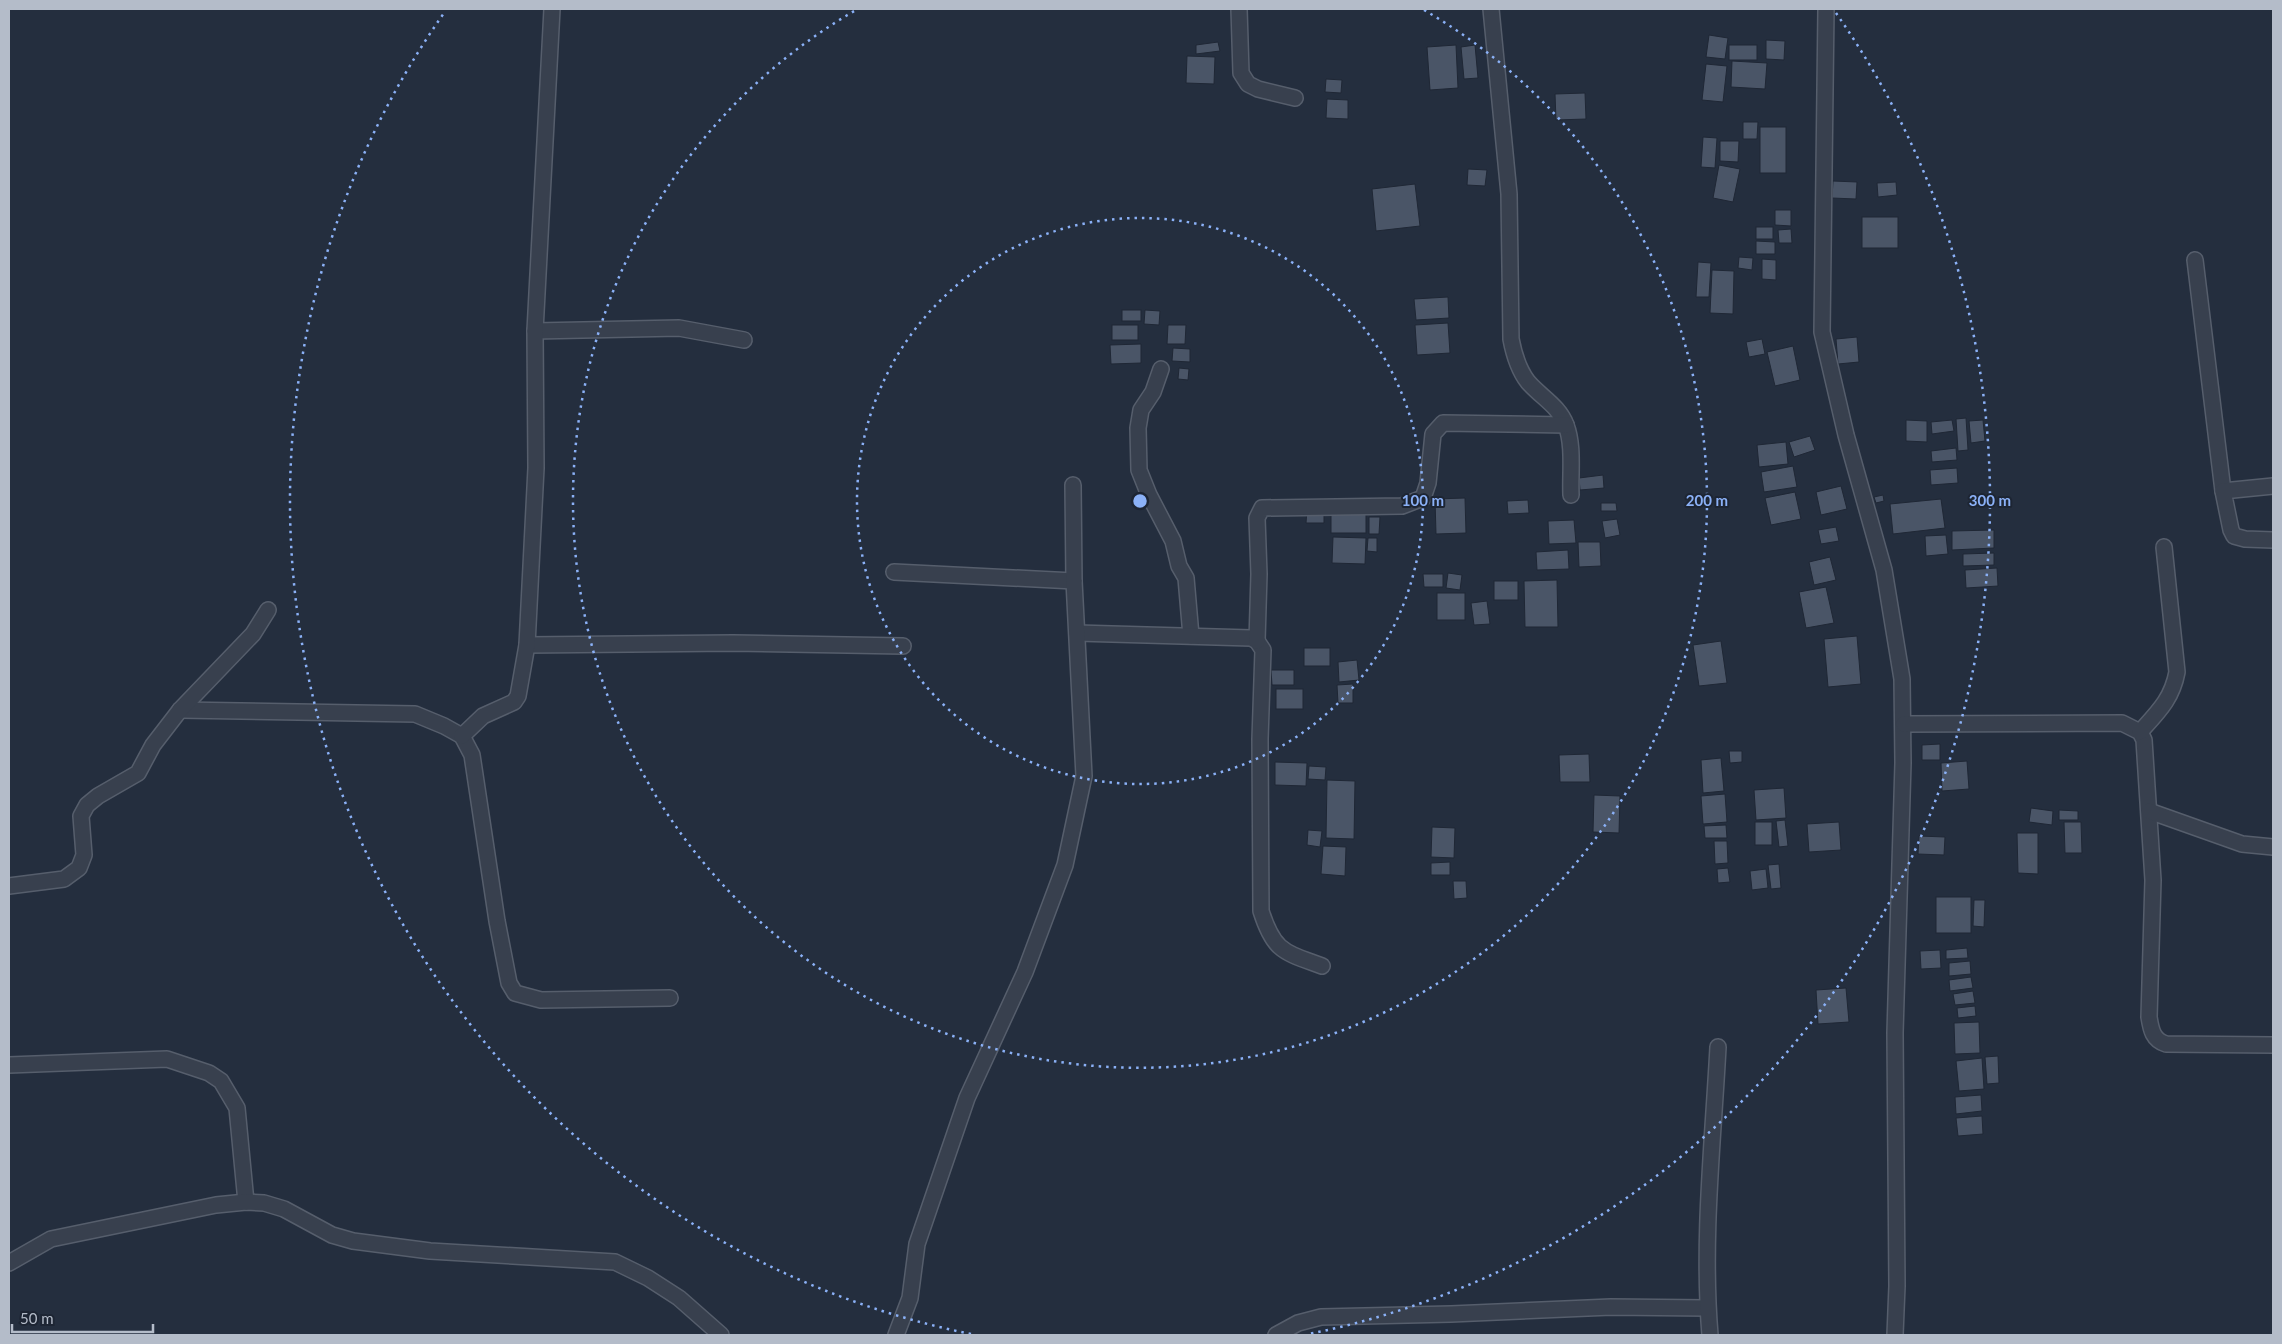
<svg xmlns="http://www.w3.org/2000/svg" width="2282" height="1344" font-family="Lato,sans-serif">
<rect width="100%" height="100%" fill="#242e3e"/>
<!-- building -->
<g fill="#4a5567" stroke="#1f2735">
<polygon points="1709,35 1728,38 1725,59 1706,57"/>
<polygon points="1766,40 1785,41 1784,60 1766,59"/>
<polygon points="1218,42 1220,51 1196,54 1196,45"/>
<polygon points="1456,45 1458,88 1430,90 1427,47"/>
<polygon points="1475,45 1478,78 1464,79 1461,47"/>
<rect x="1729" y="45" width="28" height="15"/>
<polygon points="1187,56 1215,57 1214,84 1186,83"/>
<polygon points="1732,61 1767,63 1765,89 1731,87"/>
<polygon points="1706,64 1727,66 1723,102 1702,100"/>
<polygon points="1326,79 1342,80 1341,93 1325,92"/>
<polygon points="1585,93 1586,119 1556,120 1555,94"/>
<polygon points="1327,99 1348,100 1348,119 1326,118"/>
<polygon points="1743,122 1758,122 1757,139 1743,139"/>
<rect x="1760" y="127" width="26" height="46"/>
<polygon points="1703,137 1717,138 1715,168 1701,167"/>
<polygon points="1720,141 1739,141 1738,162 1720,161"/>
<polygon points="1719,165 1740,169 1733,202 1713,198"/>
<polygon points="1468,169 1487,170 1485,186 1467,185"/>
<polygon points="1833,181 1857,182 1856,199 1832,198"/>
<polygon points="1896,182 1897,195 1878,197 1877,183"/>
<polygon points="1415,184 1420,226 1376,231 1372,189"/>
<polygon points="1775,210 1791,210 1791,226 1775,225"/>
<rect x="1862" y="217" width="36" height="31"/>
<rect x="1756" y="227" width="17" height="12"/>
<polygon points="1791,229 1792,243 1779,243 1778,230"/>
<polygon points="1756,241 1775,242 1775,254 1756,254"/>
<polygon points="1739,257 1753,258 1752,270 1738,268"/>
<polygon points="1762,259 1776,260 1776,280 1762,279"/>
<polygon points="1698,262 1711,263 1709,297 1696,297"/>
<polygon points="1712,270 1734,271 1733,314 1710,313"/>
<polygon points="1448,297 1449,318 1416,320 1414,299"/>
<rect x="1122" y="310" width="19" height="11"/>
<polygon points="1145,310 1160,311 1159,325 1144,324"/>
<polygon points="1448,323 1450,353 1417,355 1415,325"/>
<rect x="1112" y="325" width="26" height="15"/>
<polygon points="1168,325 1186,325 1185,344 1167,344"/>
<polygon points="1857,337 1859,362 1838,364 1836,339"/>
<polygon points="1762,339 1765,354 1749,357 1746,342"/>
<polygon points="1141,344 1141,363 1111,364 1110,345"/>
<polygon points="1793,346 1800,380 1775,386 1767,352"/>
<polygon points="1173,348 1190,349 1190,362 1172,361"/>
<polygon points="1179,368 1189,369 1188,380 1178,379"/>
<polygon points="1966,418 1968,450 1958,451 1956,419"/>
<polygon points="1906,420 1927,421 1927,442 1906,441"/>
<polygon points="1952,420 1954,431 1932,434 1931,422"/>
<polygon points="1983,420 1985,441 1971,443 1969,421"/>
<polygon points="1810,436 1815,450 1794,457 1789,442"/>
<polygon points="1786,442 1788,464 1759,467 1757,445"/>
<polygon points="1956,448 1957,460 1932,462 1931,451"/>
<polygon points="1793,466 1797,487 1764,492 1761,472"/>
<polygon points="1957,468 1958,483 1931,485 1930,470"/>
<polygon points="1603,475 1604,488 1580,490 1579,478"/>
<polygon points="1841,486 1847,509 1821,515 1816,492"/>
<polygon points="1795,492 1801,519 1771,525 1765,498"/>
<polygon points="1883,495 1884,501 1876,503 1874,497"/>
<polygon points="1465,498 1466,533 1436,534 1435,499"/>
<polygon points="1941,499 1945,528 1893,534 1890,504"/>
<polygon points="1528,500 1529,513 1508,514 1507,501"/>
<polygon points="1601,503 1616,503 1617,511 1601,511"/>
<polygon points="1307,509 1324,510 1324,523 1306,523"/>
<rect x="1331" y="514" width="35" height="19"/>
<polygon points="1369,517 1380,517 1379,534 1369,534"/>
<polygon points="1617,519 1620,535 1605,538 1602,521"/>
<polygon points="1574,520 1576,543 1549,544 1548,521"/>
<polygon points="1836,527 1839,541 1821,544 1818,530"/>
<polygon points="1994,530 1994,548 1952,550 1952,531"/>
<polygon points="1946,535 1948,554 1926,556 1925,536"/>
<polygon points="1333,537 1366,538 1365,564 1332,563"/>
<polygon points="1368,538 1377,538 1377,552 1367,551"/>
<polygon points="1578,542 1600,542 1601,566 1579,567"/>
<polygon points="1568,550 1569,569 1537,570 1536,552"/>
<polygon points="1994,553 1994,565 1963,566 1963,554"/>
<polygon points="1830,557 1836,580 1814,585 1809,562"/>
<polygon points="1997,568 1998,586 1966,588 1965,570"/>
<polygon points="1448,573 1462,575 1460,590 1446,588"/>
<polygon points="1423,574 1443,574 1443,587 1424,587"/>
<polygon points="1557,580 1558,627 1525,627 1524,581"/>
<rect x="1494" y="581" width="24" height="19"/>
<polygon points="1826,587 1834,623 1806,628 1799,592"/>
<rect x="1437" y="593" width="28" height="27"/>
<polygon points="1487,601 1490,624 1474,625 1471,603"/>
<polygon points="1857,636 1861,684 1828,687 1824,639"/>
<polygon points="1721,641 1727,683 1699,686 1693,645"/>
<rect x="1304" y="648" width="26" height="18"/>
<polygon points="1357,660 1359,680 1339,682 1338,662"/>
<polygon points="1271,670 1294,670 1294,685 1272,685"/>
<polygon points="1353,684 1353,703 1338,703 1337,685"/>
<rect x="1276" y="689" width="27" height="20"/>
<polygon points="1940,744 1940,760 1922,760 1922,745"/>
<polygon points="1729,751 1742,751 1742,762 1730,763"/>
<polygon points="1589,754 1590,782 1560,782 1559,755"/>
<polygon points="1721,758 1724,791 1703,793 1701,760"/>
<polygon points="1967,761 1969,789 1942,791 1941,763"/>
<polygon points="1275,762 1307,763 1306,786 1275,785"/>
<polygon points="1309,766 1326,767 1325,780 1308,779"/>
<polygon points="1327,780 1355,781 1354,839 1326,838"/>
<polygon points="1784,788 1786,818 1756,820 1754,790"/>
<polygon points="1725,794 1727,822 1703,824 1701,796"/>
<polygon points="1594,795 1620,796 1619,833 1593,832"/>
<polygon points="2031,808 2053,811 2052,825 2029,822"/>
<polygon points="2059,810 2078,811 2078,820 2059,820"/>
<polygon points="1785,820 1788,846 1779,847 1776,821"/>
<rect x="1755" y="822" width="17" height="23"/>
<polygon points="1839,822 1841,850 1809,852 1807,824"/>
<polygon points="2064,822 2081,822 2082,853 2065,853"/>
<polygon points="1726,825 1727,838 1705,838 1704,826"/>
<polygon points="1432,827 1455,828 1454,858 1431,857"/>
<polygon points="1308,830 1322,831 1320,847 1307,845"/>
<polygon points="2017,833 2038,833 2038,874 2018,873"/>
<polygon points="1919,836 1945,837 1944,855 1918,854"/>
<polygon points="1714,841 1727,841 1728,863 1715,864"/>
<polygon points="1323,846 1346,847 1345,876 1321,874"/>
<polygon points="1450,862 1450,875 1431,875 1431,863"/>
<polygon points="1779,864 1781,888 1771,889 1768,865"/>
<polygon points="1728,868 1730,882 1718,883 1717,869"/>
<polygon points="1766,869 1768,888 1752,890 1750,871"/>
<polygon points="1453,881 1466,881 1467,898 1454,899"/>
<rect x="1936" y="897" width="35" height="36"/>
<polygon points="1974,900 1985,900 1984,927 1973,926"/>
<polygon points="1967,948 1968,958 1946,959 1946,950"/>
<polygon points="1940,950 1941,968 1921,969 1920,951"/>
<polygon points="1970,961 1971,974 1949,976 1949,963"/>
<polygon points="1971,977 1973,988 1950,991 1949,980"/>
<polygon points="1846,988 1849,1022 1818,1024 1816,990"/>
<polygon points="1973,991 1975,1003 1955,1005 1953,994"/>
<polygon points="1975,1006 1976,1016 1958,1018 1957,1008"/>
<polygon points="1979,1022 1980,1053 1955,1054 1954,1023"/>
<polygon points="1998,1056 1999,1083 1987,1084 1985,1057"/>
<polygon points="1982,1058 1984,1089 1959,1091 1956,1061"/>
<polygon points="1981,1095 1982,1111 1956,1114 1955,1097"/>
<polygon points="1982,1116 1983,1134 1958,1136 1956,1118"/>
</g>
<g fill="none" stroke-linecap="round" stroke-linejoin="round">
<!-- street casing -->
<g stroke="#565e6c" stroke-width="18">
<g id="street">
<polyline points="1239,9 1241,73 1248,84 1258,89 1295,98"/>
<path d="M1491 9 1509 194 1511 339C1514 355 1518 369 1528 382 1541 397 1559 406 1566 425 1574 446 1570 473 1571 495"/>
<polyline points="1826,9 1822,332 1846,435 1884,570 1902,679 1903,763 1895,1033 1897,1286 1895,1335"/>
<polyline points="2195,260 2223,491"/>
<polyline points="535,331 679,328 744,340"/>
<polyline points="1161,369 1153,392 1141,410 1138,428 1139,470 1149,495 1173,541 1179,566 1186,578 1191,636"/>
<polyline points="2273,486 2223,491 2231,530 2234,536 2245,539 2273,540"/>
<polyline points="894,572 1074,581"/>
<path d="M1077 633 1251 638 1257 641 1263 650 1260 739 1261 911C1274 952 1284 952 1322 966"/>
<polyline points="1257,641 1259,574 1257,518 1262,508 1402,506 1423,498 1428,483 1433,434 1443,423 1566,425"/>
<polyline points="527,645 733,643 903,646"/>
<polyline points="180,710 415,714 444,726 462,736 472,755 497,921 509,983 515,993 541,1000 670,998"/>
<path d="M1904 724 2122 723 2140 732 2144 740 2153 880 2149 1017C2151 1030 2153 1040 2166 1044L2273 1045"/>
<path d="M2140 732C2158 712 2172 699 2177 672L2164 547"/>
<polyline points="462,736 483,716 514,702 518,696 527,645 536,468 535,331 552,9"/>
<polyline points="2149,811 2242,844 2273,847"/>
<polyline points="9,886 64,879 79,868 84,855 81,816 87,805 98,796 138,773 153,745 180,710 253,634 268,610"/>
<polyline points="9,1065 167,1059 209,1073 221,1081 237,1108 246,1202"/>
<polyline points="9,1263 51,1239 216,1205 246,1202 264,1203 284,1209 332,1235 353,1241 430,1251 615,1262 648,1278 679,1298 721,1335"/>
<polyline points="896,1335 910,1298 917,1244 967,1098 1025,972 1065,865 1084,776 1074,581 1073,485"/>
<polyline points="1276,1335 1298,1323 1321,1317 1451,1314 1611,1307 1707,1308"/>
<path d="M1710 1335C1702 1240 1713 1142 1718 1047"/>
</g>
</g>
<!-- street -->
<use href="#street" stroke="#38404e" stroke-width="15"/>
</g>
<!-- distance rings -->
<g fill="none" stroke="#8bb1f7" stroke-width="2.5" stroke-dasharray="2.5 5">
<circle cx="1140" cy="501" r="283"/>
<path d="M1424 10A567 567 0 1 1 856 10"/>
<path d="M971 1334A850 850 0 0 1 444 13M1836 13A850 850 0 0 1 1309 1334"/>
</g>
<circle cx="1140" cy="501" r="8" fill="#8bb1f7" stroke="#1d2533" stroke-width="2.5"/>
<g font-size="15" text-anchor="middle" font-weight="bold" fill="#8bb1f7" stroke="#1d2533" stroke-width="4" stroke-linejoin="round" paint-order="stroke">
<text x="1423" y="506">100 m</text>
<text x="1707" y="506">200 m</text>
<text x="1990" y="506">300 m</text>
</g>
<!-- border -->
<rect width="2282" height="1344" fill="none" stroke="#b4bcc9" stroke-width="20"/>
<!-- scale -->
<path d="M12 1324v8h141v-8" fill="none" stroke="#b4bcc9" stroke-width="2.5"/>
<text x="20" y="1324" font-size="15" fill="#b4bcc9" stroke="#1d2533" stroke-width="4" paint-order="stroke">50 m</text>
</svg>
